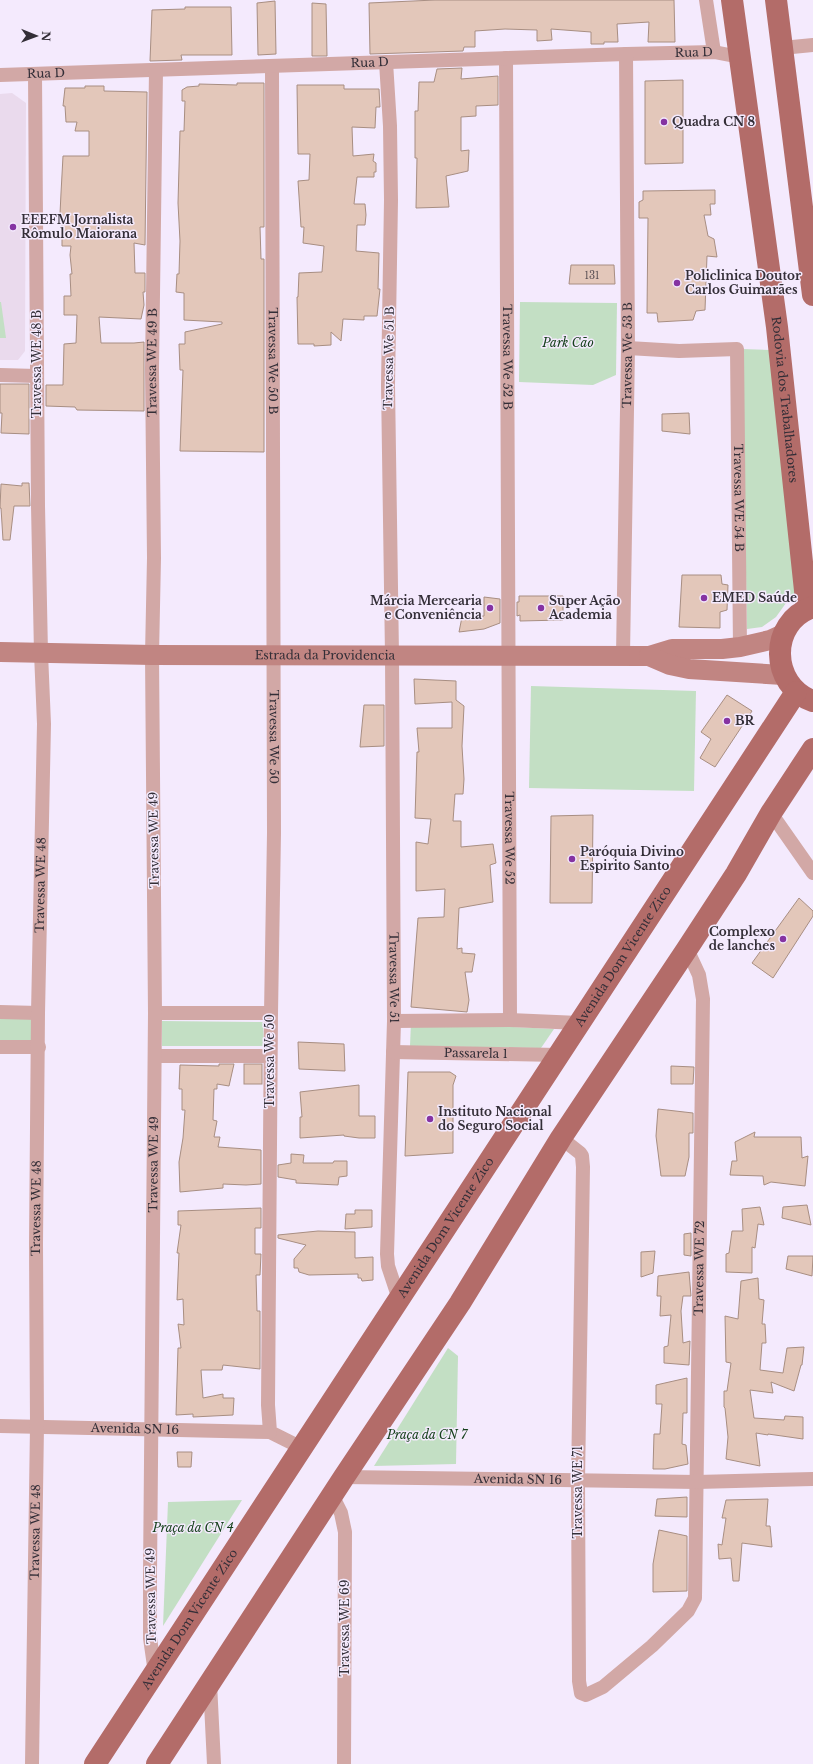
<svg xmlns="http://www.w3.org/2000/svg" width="813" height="1764" font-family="'Libre Baskerville',serif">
<rect width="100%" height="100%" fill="#f4eafd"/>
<!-- education -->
<polygon fill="#eadaed" points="12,93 26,103 25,351 18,360 0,360 0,94"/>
<!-- green -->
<g fill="#c3dfc4">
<polygon points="0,302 1,302 6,338 0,338"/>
<polygon points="520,302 617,303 616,375 593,385 519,382"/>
<polygon points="742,349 770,350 799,593 786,603 776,617 762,627 747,629"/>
<polygon points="531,686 696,691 694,791 529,788"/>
<polygon points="0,1012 38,1013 39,1047 0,1047"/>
<polygon points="162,1021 263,1022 264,1046 162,1046"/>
<polygon points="411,1022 554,1029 541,1048 410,1046"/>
<polygon points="448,1348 458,1356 456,1464 374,1466"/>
<polygon points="242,1500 163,1626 168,1502"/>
</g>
<!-- building -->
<g fill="#e3c7ba" stroke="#a88e82">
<polygon points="435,0 674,0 675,42 648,42 649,22 617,24 618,42 604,42 604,44 591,44 591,32 551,29 552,40 537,41 537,30 505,29 475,31 475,47 464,47 463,51 370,54 369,3"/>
<polygon points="275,1 276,54 258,55 257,3"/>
<polygon points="312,3 326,4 327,56 312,56"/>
<polygon points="185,7 231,7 232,55 181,55 182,60 150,61 152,10 185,9"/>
<polygon points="462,68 461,79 498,76 498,105 476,106 476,116 461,117 461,151 469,150 468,171 446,176 449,207 416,208 417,158 415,158 415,111 418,111 419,82 434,82 437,69"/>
<polygon points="683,80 683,163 645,164 645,81"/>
<polygon points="237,83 264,83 264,227 260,227 261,259 264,259 264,452 180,451 183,370 180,370 179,344 185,344 185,332 222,324 222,322 184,320 184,293 176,292 177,274 179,274 180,241 178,203 180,131 184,131 185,101 182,101 182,90 187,87 199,86 199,84 237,85"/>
<polygon points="297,85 344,85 344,89 379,89 380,107 376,107 375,128 352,127 353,156 374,154 373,161 376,163 376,172 374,172 374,177 357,177 354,204 365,204 366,215 365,225 357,225 356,251 379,253 378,289 380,289 377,316 364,316 364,320 343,319 341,341 331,332 331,345 314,346 314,344 298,344 297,297 298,297 299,273 322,272 324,246 303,243 304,227 301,227 298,181 309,180 310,154 298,154"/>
<polygon points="85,86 104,86 104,91 147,92 145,245 134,243 135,273 145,273 145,292 143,292 144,305 141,319 99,317 101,343 134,343 144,342 144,411 77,410 75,407 46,406 46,385 63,385 64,344 76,343 77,315 64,315 64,296 71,296 70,274 72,274 70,255 71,246 62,246 62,214 60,214 61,193 63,156 89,156 89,131 75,131 77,122 66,122 65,106 63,106 65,88 85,88"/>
<polygon points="715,190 715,204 710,204 711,215 704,215 708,236 714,239 717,257 707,256 705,310 696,311 693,320 658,322 657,313 647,313 648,218 639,218 639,202 643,200 643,191"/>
<polygon points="571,265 614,265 615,284 569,284"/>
<polygon points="0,384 29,384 29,434 1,433 2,413 0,413"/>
<polygon points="689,413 690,434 662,431 662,414"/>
<polygon points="22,483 29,483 30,506 14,506 10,540 3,540 1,508 0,508 1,484 22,486"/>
<polygon points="682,575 721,575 722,584 728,585 727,610 720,612 720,628 679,627"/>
<polygon points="519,596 563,596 563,620 520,621 520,615 517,616 517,602 519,602"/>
<polygon points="484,597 500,599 500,623 484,629 459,632 462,617 484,616"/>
<polygon points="414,679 456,681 456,700 464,706 462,746 464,779 463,794 455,794 453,821 461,821 461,847 493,844 496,863 490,865 493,902 459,908 457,949 462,948 462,953 475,954 472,972 465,972 469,1000 467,1012 411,1007 418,918 444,917 445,889 416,891 416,842 428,844 431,819 415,818 417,752 419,752 417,728 452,728 452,702 415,704"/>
<polygon points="727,695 752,711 715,767 700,758 711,739 701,732"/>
<polygon points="364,705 384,705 384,746 360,747"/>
<polygon points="593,815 592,903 550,903 551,816"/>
<polygon points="799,898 813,911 813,916 773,978 752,963"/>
<polygon points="298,1042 344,1044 345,1071 299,1069"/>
<polygon points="219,1064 234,1064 229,1086 217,1084 217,1089 214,1089 213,1120 217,1121 214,1137 220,1137 218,1147 261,1150 261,1184 246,1185 223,1184 223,1188 180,1192 179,1162 183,1138 185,1110 182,1110 182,1089 179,1089 180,1065 219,1066"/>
<rect x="244" y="1064" width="18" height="20"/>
<polygon points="671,1066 694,1067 693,1084 671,1084"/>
<polygon points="408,1072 450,1072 456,1076 453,1085 453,1153 405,1156"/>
<polygon points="359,1085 359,1116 375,1116 375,1138 359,1138 344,1136 344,1135 300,1138 300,1117 302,1117 300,1092"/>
<polygon points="658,1109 693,1113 693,1133 689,1133 689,1157 685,1176 661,1176 656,1136"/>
<polygon points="755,1132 754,1137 801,1137 802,1158 808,1156 805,1186 771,1182 764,1185 763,1176 730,1175 732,1161 737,1161 735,1142"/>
<polygon points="291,1154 304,1155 303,1163 333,1163 334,1161 347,1161 347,1176 339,1177 338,1185 296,1183 296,1180 278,1177 278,1165 291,1163"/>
<polygon points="807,1205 811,1225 782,1218 783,1207"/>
<polygon points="760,1207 764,1225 758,1224 755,1248 752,1247 752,1273 726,1272 726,1254 729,1253 732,1231 743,1231 742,1209"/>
<polygon points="261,1208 261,1228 255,1228 255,1254 261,1254 260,1275 256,1275 257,1311 260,1311 260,1369 223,1365 222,1370 201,1370 203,1398 223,1394 223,1398 234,1398 233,1415 193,1417 193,1414 176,1415 178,1348 181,1348 178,1324 184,1325 183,1299 177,1300 179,1253 177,1253 181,1225 178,1225 178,1211"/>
<polygon points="355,1210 372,1210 372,1227 345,1229 346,1214 355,1214"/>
<polygon points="318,1231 355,1232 355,1258 373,1257 373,1280 362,1281 361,1278 358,1278 358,1274 309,1275 299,1272 298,1268 294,1268 294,1259 306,1245 278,1238 278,1235"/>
<polygon points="691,1233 691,1256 684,1255 684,1234"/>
<polygon points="655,1251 653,1273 641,1277 641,1252"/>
<polygon points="788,1256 813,1256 812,1276 786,1269"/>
<polygon points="689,1272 691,1296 683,1296 681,1311 683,1343 690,1341 689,1365 664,1363 664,1347 668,1346 671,1315 660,1316 661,1296 657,1296 658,1276"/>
<polygon points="758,1278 759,1299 764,1300 762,1324 765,1324 766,1343 762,1343 760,1370 783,1373 787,1348 804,1347 802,1365 801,1365 794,1391 771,1382 773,1393 750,1390 754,1418 784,1420 785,1416 803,1417 803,1439 768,1434 768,1435 756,1433 760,1466 726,1459 728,1437 725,1408 724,1407 724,1391 727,1391 731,1363 726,1362 725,1316 738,1319 741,1281"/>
<polygon points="687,1378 687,1413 683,1413 682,1444 686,1445 688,1464 665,1469 653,1469 654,1434 660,1434 662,1404 656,1404 656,1385"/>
<polygon points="177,1452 192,1452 191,1467 178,1467"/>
<polygon points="687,1497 687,1517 655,1516 657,1499"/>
<polygon points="768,1499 766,1526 770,1526 772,1547 742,1543 739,1581 733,1581 731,1558 719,1559 718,1544 722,1545 726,1518 722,1518 726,1500"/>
<polygon points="659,1530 687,1536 687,1591 653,1592 653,1564"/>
</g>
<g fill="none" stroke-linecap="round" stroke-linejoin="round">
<!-- minor -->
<g stroke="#d2a8a6" stroke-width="14">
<polyline points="706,0 714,52"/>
<polyline points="782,48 813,45"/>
<path id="s1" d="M506 58 510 1020"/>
<path id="s2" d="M386 62 390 126 391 200 388 385 392 655 394 1021 387 1254 388 1266 399 1299"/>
<path id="s3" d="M272 67 274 833 271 1013 268 1405 270 1432 302 1448"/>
<path id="s4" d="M0 75 626 54 714 52 740 57"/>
<path id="s5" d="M628 348 679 351 737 349 740 647"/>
<polyline points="0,375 37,376"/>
<path id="s6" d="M623 655 628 348 626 54"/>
<polyline points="771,813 813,873"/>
<polyline points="0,1012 38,1013"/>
<polyline points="155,1013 271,1013"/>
<polyline points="394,1021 510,1020 579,1023"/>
<polyline points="0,1047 39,1047"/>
<path id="s7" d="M393 1052 558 1055"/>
<polyline points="155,1056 270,1056"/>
<path id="s8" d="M561 1138 580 1153 582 1156 583 1167 578 1480 579 1681 581 1693 586 1695 603 1687 652 1646 688 1611 695 1598 703 999 699 975 687 949"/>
<path id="s9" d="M0 1426 270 1432"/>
<path id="s10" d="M344 1477 697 1482 813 1479"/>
<polyline points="332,1495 341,1513 345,1532 344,1764"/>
<path id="s11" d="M155 1673 150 1638V1574L155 1013 152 655 154 558 152 369 156 70"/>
<polyline points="210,1683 214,1764"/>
<path id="s12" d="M32 1764 37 1426 36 1244 38 1013 44 724 41 653 38 506 35 74"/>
</g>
<!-- secondary -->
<g stroke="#c18582" stroke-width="20">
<path id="s13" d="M0 652 152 655 649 656 672 649H722L740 647 770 640 783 634"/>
<polyline points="649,656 670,665 689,669 783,675"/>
</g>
<!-- primary -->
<g stroke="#b36c69" stroke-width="22">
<path id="s14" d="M732 0 777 327 807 609"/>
<polyline points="776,0 813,295"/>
<path d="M813 607C768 622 770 686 813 701"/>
<path id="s15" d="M95 1764 796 692"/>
<polyline points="157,1764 344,1477 460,1303 561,1138 687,949 736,874 771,813 813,749"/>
</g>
</g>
<!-- markers -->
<g fill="#8533a2" stroke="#f4eafd" stroke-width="1.5">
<circle cx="664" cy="122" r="4"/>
<circle cx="13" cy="227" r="4"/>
<circle cx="677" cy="283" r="4"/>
<circle cx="704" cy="598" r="4"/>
<circle cx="490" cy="608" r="4"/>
<circle cx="541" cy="608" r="4"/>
<circle cx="727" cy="721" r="4"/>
<circle cx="572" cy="859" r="4"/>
<circle cx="783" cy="939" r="4"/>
<circle cx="430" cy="1119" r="4"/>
</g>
<g text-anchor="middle" stroke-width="3" stroke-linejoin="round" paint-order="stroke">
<!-- number labels -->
<g font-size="10" fill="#5f5458">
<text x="592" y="279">131</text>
</g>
<!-- street labels -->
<g font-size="12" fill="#332e37" stroke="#f4eafd">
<text dy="4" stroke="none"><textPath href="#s4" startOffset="694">Rua D</textPath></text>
<text dy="4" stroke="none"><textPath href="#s4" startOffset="370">Rua D</textPath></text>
<text dy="4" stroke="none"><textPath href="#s4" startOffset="46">Rua D</textPath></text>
<text dy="4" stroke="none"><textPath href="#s6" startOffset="300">Travessa We 53 B</textPath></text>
<text dy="4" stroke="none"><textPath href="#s1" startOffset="299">Travessa We 52 B</textPath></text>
<text transform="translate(389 358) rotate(-89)" y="4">Travessa We 51 B</text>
<text dy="4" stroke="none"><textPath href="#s3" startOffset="294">Travessa We 50 B</textPath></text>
<text dy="4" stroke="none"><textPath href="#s11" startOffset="1311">Travessa WE 49 B</textPath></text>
<text transform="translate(37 364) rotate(-90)" y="4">Travessa WE 48 B</text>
<text dy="4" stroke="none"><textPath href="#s14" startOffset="403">Rodovia dos Trabalhadores</textPath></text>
<text dy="4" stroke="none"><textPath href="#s5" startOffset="258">Travessa WE 54 B</textPath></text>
<text dy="4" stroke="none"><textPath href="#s13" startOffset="325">Estrada da Providencia</textPath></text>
<text dy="4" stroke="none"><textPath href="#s3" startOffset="670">Travessa We 50</textPath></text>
<text dy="4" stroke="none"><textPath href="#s1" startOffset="780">Travessa We 52</textPath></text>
<text transform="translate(154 840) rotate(-91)" y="4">Travessa WE 49</text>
<text dy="4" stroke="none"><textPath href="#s12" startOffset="879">Travessa WE 48</textPath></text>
<text dy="4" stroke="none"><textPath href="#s15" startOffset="965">Avenida Dom Vicente Zico</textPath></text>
<text dy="4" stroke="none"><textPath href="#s2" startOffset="916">Travessa We 51</textPath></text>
<text dy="4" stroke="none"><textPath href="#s7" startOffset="83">Passarela 1</textPath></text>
<text transform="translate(270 1061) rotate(-90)" y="4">Travessa We 50</text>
<text dy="4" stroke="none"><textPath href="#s11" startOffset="509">Travessa WE 49</textPath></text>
<text dy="4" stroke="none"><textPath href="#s12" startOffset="556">Travessa WE 48</textPath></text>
<text dy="4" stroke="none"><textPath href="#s15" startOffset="641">Avenida Dom Vicente Zico</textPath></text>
<text dy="4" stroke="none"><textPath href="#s8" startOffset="1048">Travessa WE 72</textPath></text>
<text dy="4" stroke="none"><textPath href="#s9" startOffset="135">Avenida SN 16</textPath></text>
<text dy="4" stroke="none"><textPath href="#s10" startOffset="174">Avenida SN 16</textPath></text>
<text transform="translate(578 1492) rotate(-90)" y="4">Travessa WE 71</text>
<text dy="4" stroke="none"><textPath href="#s12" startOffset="232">Travessa WE 48</textPath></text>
<text transform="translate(151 1596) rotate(-91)" y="4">Travessa WE 49</text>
<text dy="4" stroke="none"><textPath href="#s15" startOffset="173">Avenida Dom Vicente Zico</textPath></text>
<text transform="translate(345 1628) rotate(-90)" y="4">Travessa WE 69</text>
</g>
<!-- poi labels -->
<g font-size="12" font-weight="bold" fill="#332e37" stroke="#f4eafd" text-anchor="start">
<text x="672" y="126">Quadra CN 8</text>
<text x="21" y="224">EEEFM Jornalista<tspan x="21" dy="14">Rômulo Maiorana</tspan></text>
<text x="685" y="280">Policlinica Doutor<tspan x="685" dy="14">Carlos Guimarães</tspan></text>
<text x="712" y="602">EMED Saúde</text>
<text x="482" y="605" text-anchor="end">Márcia Mercearia<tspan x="482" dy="14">e Conveniência</tspan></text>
<text x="549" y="605">Super Ação<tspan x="549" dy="14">Academia</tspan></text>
<text x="735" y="725">BR</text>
<text x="580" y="856">Paróquia Divino<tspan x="580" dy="14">Espirito Santo</tspan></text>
<text x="775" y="936" text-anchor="end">Complexo<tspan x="775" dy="14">de lanches</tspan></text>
<text x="438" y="1116">Instituto Nacional<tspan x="438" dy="14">do Seguro Social</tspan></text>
</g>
<!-- park labels -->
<g font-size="12" font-style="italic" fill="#16411c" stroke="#f4eafd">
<text x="568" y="347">Park Cão</text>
<text x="427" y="1439">Praça da CN 7</text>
<text x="193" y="1532">Praça da CN 4</text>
</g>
</g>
<!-- north arrow -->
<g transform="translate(36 36) rotate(91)" stroke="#f4eafd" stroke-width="3" paint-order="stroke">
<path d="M0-3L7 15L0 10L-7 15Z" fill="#332e37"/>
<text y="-6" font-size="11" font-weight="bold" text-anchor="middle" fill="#332e37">N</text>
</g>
</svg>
